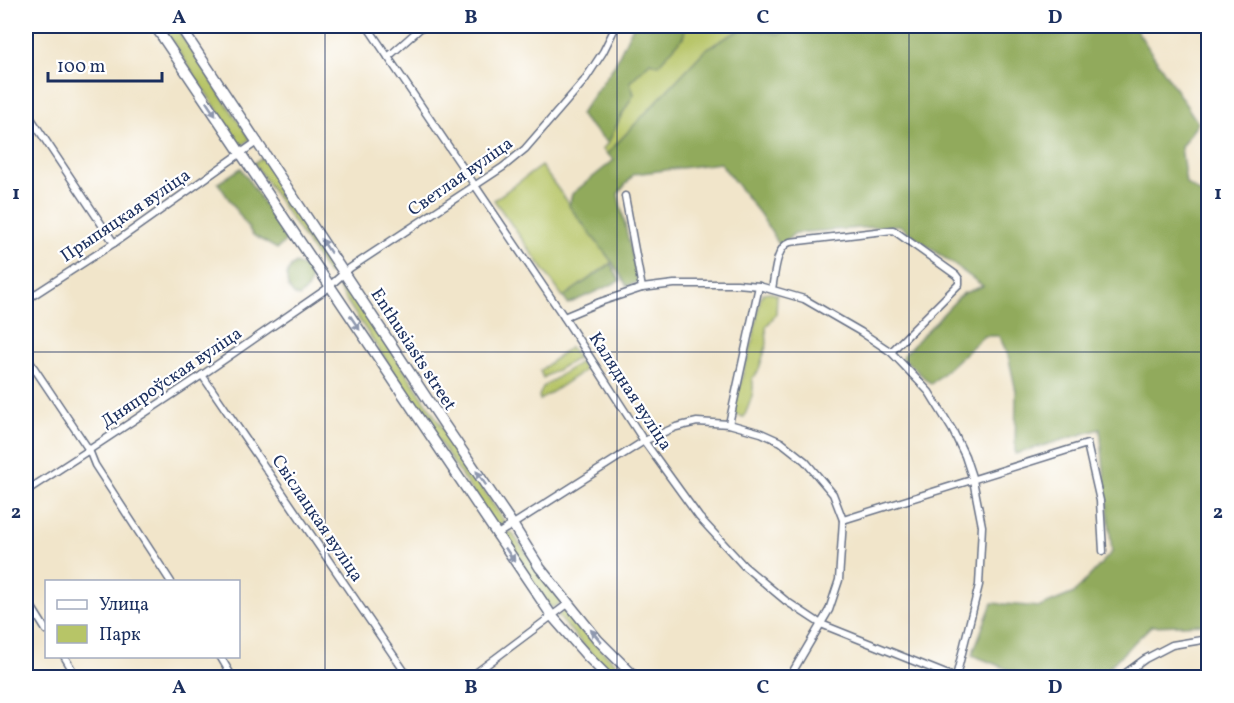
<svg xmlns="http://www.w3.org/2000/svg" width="1234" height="703" font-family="Vollkorn,serif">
<rect width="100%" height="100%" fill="#fff"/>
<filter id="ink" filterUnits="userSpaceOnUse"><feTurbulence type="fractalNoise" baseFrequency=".0167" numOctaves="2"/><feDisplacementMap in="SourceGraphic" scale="12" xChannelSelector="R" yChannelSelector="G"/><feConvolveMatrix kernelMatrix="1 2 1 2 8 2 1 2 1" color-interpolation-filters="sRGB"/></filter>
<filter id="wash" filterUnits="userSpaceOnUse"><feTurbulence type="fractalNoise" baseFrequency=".008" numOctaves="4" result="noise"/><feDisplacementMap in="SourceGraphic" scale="24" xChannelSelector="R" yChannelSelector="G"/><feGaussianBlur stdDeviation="1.35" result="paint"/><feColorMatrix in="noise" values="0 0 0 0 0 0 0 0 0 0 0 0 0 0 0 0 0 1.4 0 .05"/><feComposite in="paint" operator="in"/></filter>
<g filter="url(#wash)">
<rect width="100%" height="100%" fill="#f1e5ca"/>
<!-- green -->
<g fill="#b7c567" stroke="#697a62" stroke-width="1.5">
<polygon points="162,26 175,26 250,139 241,146"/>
<polygon points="686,26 793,26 779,34 745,27 706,49 607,154 602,149 608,143 620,118 634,94 629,82 650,62 683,37"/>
<polygon points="262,158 336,269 333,273 328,274 254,163"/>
<polygon points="541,166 612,262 563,297 494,200"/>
<polygon points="342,284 348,284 504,521 502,525 494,525 339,289"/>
<path d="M769 292 777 295 776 314 766 327 767 344 758 372 752 378C756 391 749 405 744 417L736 415 734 410 745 364C752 355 757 314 760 300L763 293Z"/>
<polygon points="570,347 578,358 543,378 540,371"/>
<polygon points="580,362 585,370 540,400 539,396 543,387"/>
<polygon points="509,532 512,533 561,601 559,604 551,608 504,539 505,535"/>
<polygon points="564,609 567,609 593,642 630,677 616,677 587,649 558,616"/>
</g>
<!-- forest -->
<g fill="#91aa5c" stroke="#566c5d" stroke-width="1.5">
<polygon points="633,26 686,26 683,37 658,65 650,62 630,82 634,94 620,118 608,143 584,120 580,114 614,66"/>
<polygon points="793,26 1134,26 1198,123 1181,147 1186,183 1208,198 1208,624 1151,626 1099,677 1019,677 1020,674 972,655 992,603 1040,607 1074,593 1112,552 1100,429 1015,454 1016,391 1008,355 999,336 984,336 931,384 902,357 962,294 983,286 899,225 795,233 780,246 760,214 720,163 634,174 618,194 638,282 627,286 612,262 569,206 572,194 614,160 607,154 706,49 745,27 779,34"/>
<polygon points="241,168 287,240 277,249 253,235 218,183"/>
<path d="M296 263C315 272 315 284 299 297 285 292 282 271 296 263Z"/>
<polygon points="611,264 620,281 568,304 563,297"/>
</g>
</g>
<g filter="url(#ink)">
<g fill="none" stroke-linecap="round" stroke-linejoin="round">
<!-- street casing -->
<g stroke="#666f84" stroke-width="9">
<g id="street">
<polyline points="367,26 564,317 644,441 699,517 721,541 744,566 786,601 821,624 956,678"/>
<polyline points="388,57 423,26"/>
<polyline points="26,111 114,243"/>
<polyline points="625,196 642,288"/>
<path d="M772 289C775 274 776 247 790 242L893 230 956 275 959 279V284L891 352"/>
<polyline points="26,300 114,243 258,141"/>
<polyline points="564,317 600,302 642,288 674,284 737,284 759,286 804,299 861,332 891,352 929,392 953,431 965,456 973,480 982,526 979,585 956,677"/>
<polyline points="26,356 89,450 95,465 171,582"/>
<polyline points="202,375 409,678"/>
<polyline points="729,424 759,286"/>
<polyline points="26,491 89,450 202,375 325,290 350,268 503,167 525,149 584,81 603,52 616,26"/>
<polyline points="843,520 1087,444 1100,501 1103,551"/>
<polyline points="496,535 644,441 676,427 697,422 729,424 761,433 781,442 805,461 833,494 843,520 839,580 829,610 789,678"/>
<polyline points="26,598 46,630"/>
<polyline points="64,656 77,678"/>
<polyline points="220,656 233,678"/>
<polyline points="469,678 569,603"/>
<polyline points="1119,678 1145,659 1172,645 1208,639"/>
</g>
</g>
<!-- secondary casing -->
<g stroke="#666f84" stroke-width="12">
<g id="secondary">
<polyline points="155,26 552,616 587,656 609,678"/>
<polyline points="180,26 444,424 513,525 540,568 598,640 636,678"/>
</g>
</g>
<!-- street -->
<use href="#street" stroke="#fff" stroke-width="6"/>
<!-- secondary -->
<use href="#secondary" stroke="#fff" stroke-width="9"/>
</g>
<!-- one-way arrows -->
<defs><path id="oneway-solid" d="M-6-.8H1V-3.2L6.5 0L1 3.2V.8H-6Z" transform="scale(1.5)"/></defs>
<g fill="#8d97ae">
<use href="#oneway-solid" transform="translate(211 109) rotate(56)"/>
<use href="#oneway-solid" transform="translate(326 246) rotate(-124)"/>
<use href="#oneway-solid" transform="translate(355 323) rotate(56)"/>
<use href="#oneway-solid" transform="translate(481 478) rotate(-125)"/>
<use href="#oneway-solid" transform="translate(510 555) rotate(56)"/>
<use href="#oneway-solid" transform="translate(596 636) rotate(-130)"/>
</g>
</g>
<!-- grid -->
<path fill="none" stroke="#1b2f5e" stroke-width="1.5" stroke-opacity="0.55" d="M325 26V678M617 26V678M909 26V678M26 352H1208"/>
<g text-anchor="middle" stroke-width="4.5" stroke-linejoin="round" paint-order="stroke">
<!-- street labels -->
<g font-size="18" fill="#1b2f5e" stroke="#fff">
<text transform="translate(460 176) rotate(-35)" y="6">Светлая вуліца</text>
<text transform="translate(125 215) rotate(-34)" y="6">Прыпяцкая вуліца</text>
<text transform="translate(414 349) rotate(57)" y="6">Enthusiasts street</text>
<text transform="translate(171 377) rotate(-34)" y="6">Дняпроўская вуліца</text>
<text transform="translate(631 391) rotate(57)" y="6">Калядная вуліца</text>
<text transform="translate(318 518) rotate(56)" y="6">Свіслацкая вуліца</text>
</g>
</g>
<!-- margin -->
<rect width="1234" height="703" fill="none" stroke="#fff" stroke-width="66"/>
<!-- legend -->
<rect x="45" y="580" width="195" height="78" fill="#ffffff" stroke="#a4acbf" stroke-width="1.5"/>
<rect x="57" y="600" width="30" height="9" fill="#ffffff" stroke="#a4acbf" stroke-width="1.5"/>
<text x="99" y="610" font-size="18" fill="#1b2f5e">Улица</text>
<rect x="57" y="625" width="30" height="18" fill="#b7c567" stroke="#a4acbf" stroke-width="1.5"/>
<text x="99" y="640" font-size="18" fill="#1b2f5e">Парк</text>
<!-- scale -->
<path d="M48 72v9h114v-9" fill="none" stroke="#1b2f5e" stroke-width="3"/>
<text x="57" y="72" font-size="18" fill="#1b2f5e" stroke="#ffffff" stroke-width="4.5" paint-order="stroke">100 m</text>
<rect x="33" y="33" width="1168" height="637" fill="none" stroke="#1b2f5e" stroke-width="2"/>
<g font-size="20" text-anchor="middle" font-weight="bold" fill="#1b2f5e">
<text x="179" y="23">A</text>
<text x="471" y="23">B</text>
<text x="763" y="23">C</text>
<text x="1055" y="23">D</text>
<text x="16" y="199">1</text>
<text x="1218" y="199">1</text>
<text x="16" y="518">2</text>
<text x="1218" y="518">2</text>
<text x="179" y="693">A</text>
<text x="471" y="693">B</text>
<text x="763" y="693">C</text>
<text x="1055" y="693">D</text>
</g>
</svg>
